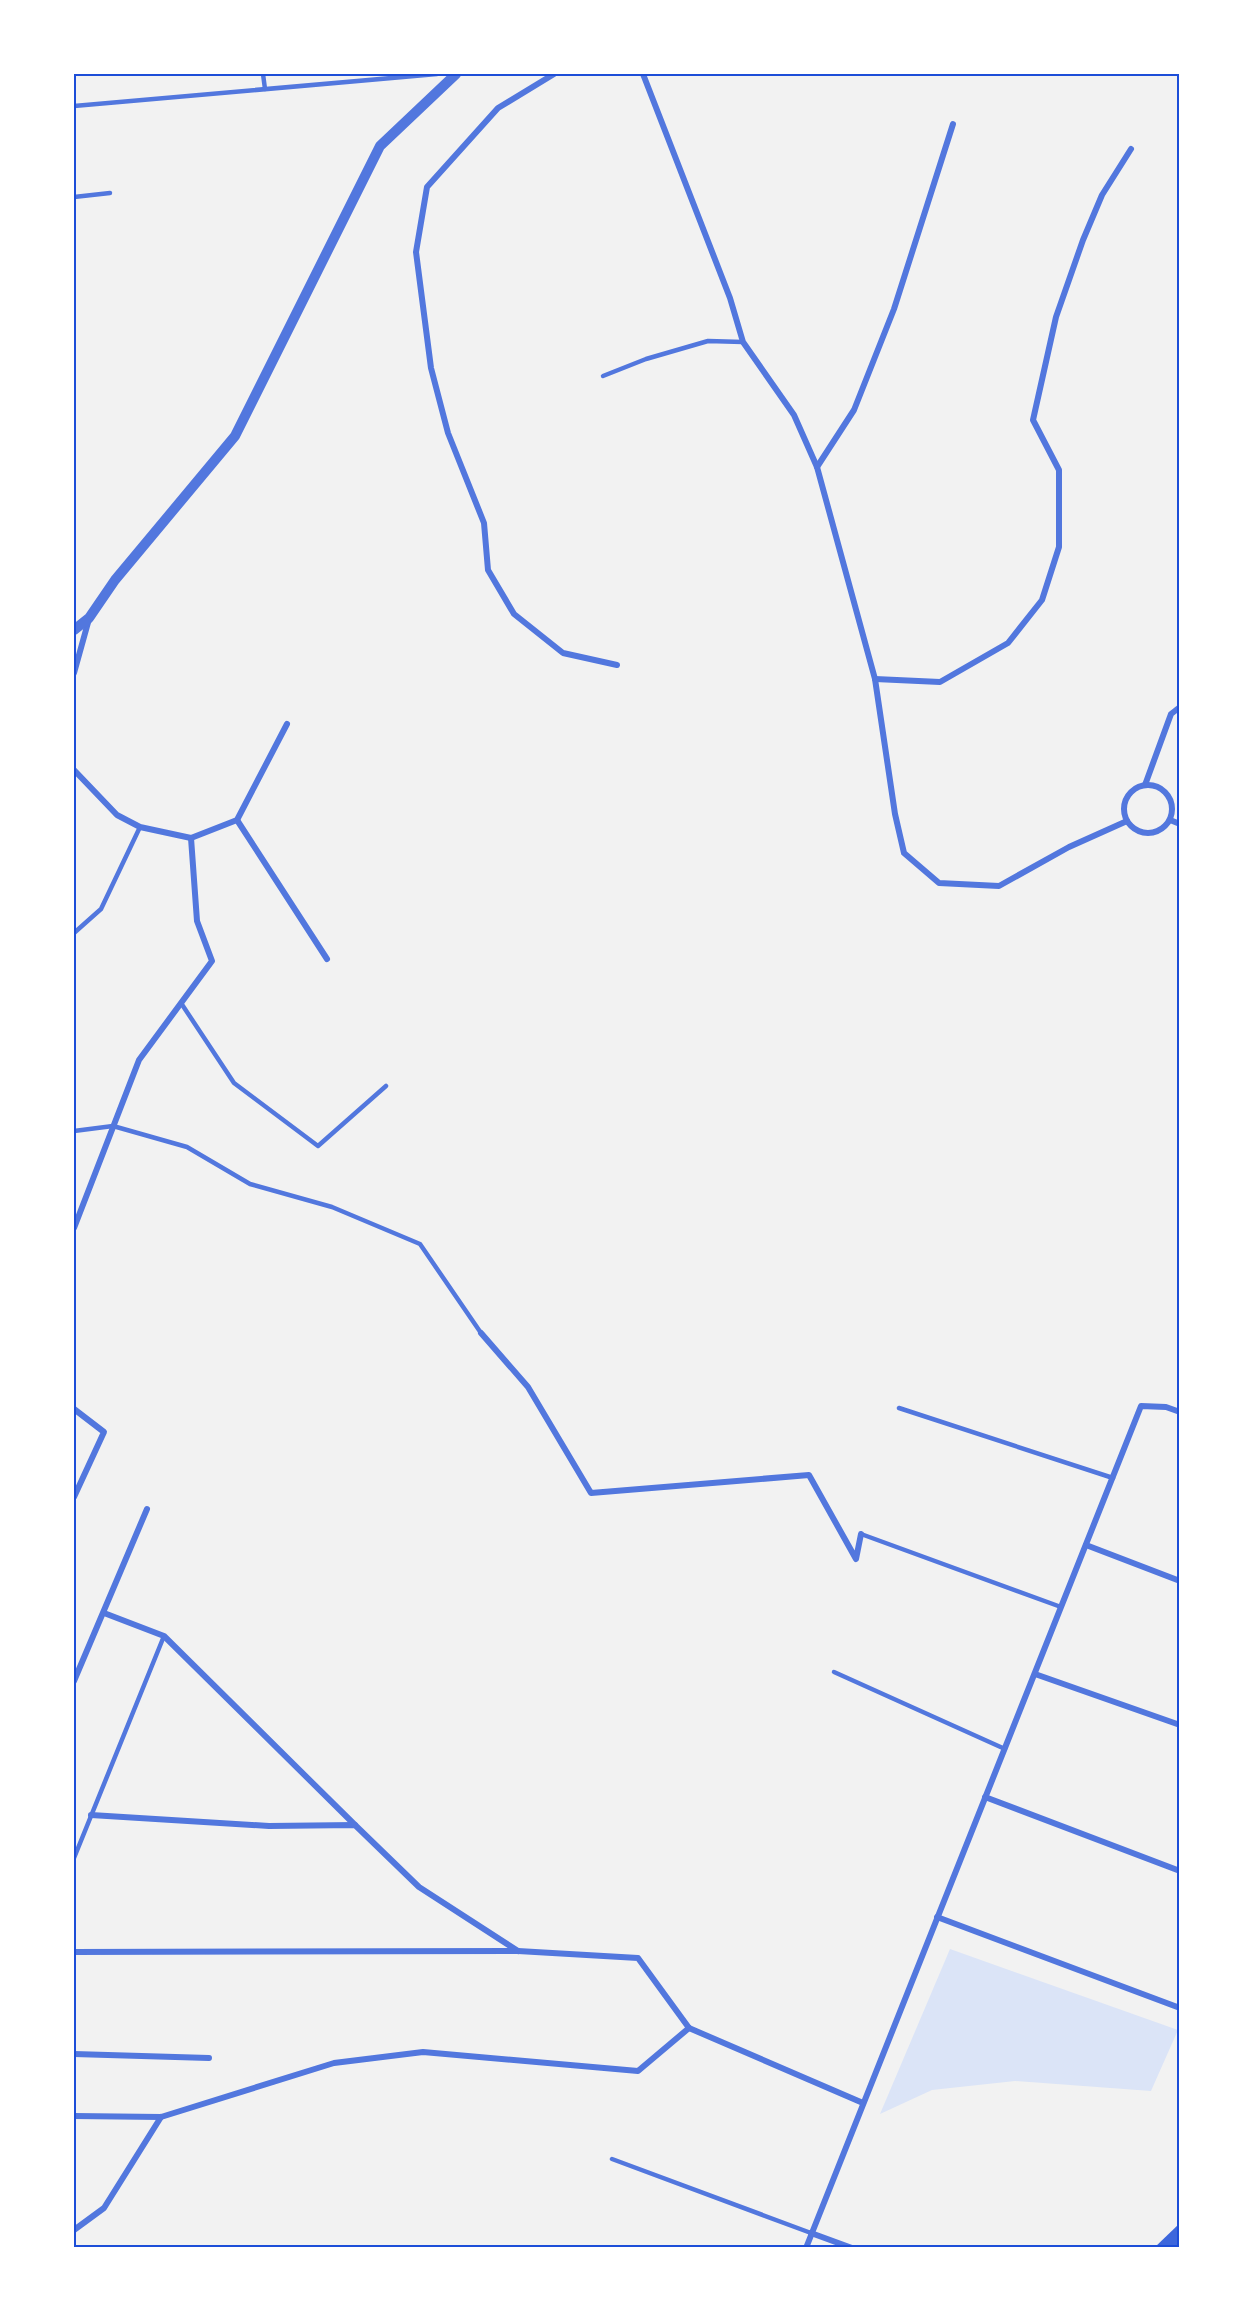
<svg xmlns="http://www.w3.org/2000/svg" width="1253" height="2321" font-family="'Work Sans',sans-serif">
<rect width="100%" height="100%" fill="#f2f2f2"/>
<!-- green -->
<polygon fill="#dbe4f7" points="950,1949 1178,2030 1151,2091 1015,2081 932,2090 880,2114"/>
<!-- building -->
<polygon fill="#3d67dc" points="1180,2223 1180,2248 1154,2248"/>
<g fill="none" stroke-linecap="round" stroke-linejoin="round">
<!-- service -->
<g stroke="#5277de" stroke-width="4.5">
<polyline points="263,74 265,89"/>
<polyline points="74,106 437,74"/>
<polyline points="74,197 110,193"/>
<polyline points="603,376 646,359 708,341 743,342"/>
<polyline points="74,933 101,909 140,827"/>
<polyline points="181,1003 234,1083 318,1146 386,1086"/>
<polyline points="74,1131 113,1126 187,1147 250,1184 332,1207 420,1244 481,1333"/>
<polyline points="899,1408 1113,1478"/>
<polyline points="861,1534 1061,1607"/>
<polyline points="834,1672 1005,1749"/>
<polyline points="74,1858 164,1636"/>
<polyline points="612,2159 811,2233"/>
</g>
<!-- minor -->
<g stroke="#5277de" stroke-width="6">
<polyline points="554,74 498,108 427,187 416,252 431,368 448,433 484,523 488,570 514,614 563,653 617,665"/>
<polyline points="643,74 730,298 743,342 794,415 817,467 875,679 895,814 904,853 939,883 999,886 1069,847 1127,821"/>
<polyline points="817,467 854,410 894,309 953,124"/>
<polyline points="74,673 89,619"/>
<polyline points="875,679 940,682 1008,643 1042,600 1059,547 1059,470 1033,420 1056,317 1083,240 1102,195 1131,149"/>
<polyline points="74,770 117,815 140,827 191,838"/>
<polyline points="1145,785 1171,714 1180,707"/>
<circle cx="1148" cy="809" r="24"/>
<polyline points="237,820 327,959"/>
<polyline points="1170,820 1180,824"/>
<polyline points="191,838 237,820 287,724"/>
<polyline points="74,1228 139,1060 212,961 197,921 191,838"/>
<polyline points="481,1333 528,1387 591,1493 809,1475 856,1559 861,1534"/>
<polyline points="74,1409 104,1432 74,1497"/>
<polyline points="1086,1545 1180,1581"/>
<polyline points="104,1613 164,1636 355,1825"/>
<polyline points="1035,1674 1180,1725"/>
<polyline points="74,1681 147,1509"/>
<polyline points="985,1797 1180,1871"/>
<polyline points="91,1815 269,1826 355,1825 419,1887 518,1951"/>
<polyline points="937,1917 1180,2008"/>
<polyline points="74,1952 518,1951 638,1958 689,2028"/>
<polyline points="689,2028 863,2103"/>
<polyline points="74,2054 209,2058"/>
<polyline points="74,2116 161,2117 334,2063 423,2052 638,2071 689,2028"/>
<polyline points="74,2230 104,2208 161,2117"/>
<polyline points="811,2233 852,2248"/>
<polyline points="806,2248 1141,1406 1166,1407 1180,1412"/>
</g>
<!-- tertiary -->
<polyline stroke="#5277de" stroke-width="10" points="74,630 89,618 115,580 235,436 380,146 456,74"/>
</g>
<!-- border -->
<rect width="1253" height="2321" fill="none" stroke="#ffffff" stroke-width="150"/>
<rect x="75" y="75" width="1103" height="2171" fill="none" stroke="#1d4ed8" stroke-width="2"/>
</svg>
